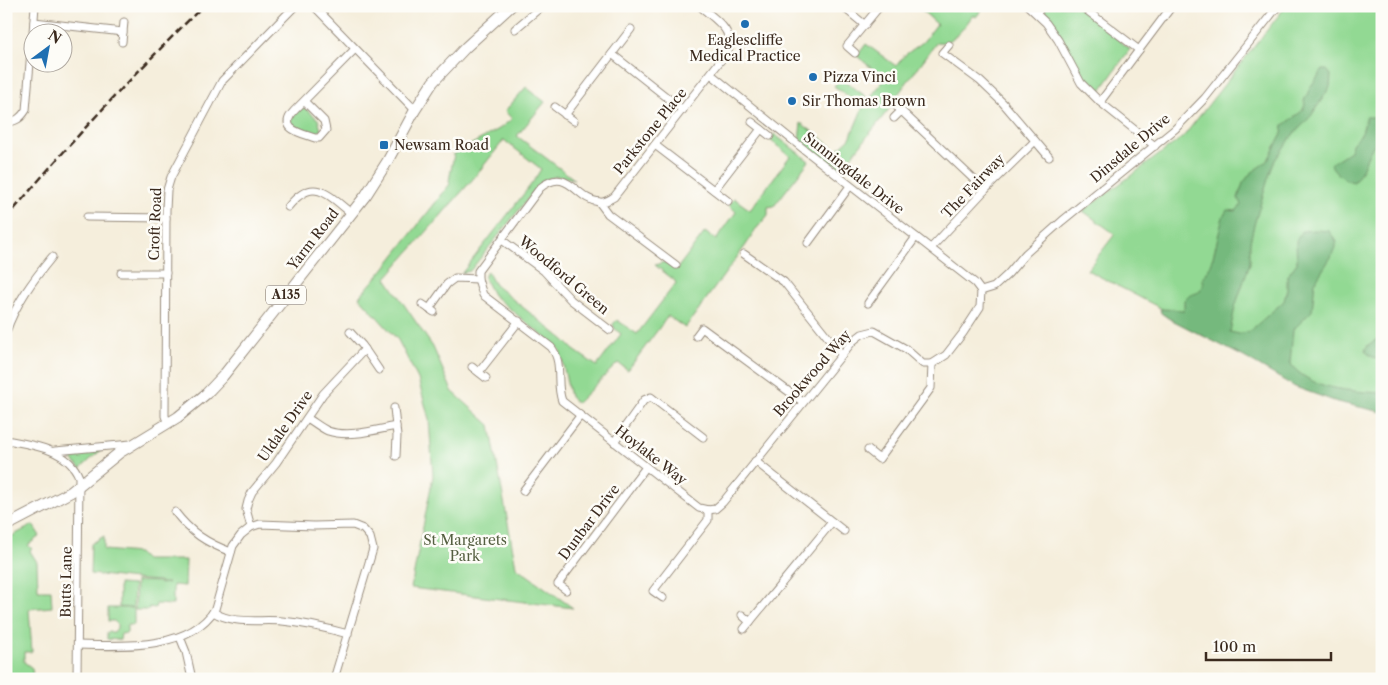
<svg xmlns="http://www.w3.org/2000/svg" width="1388" height="685" font-family="'Libre Caslon Text',serif">
<rect width="100%" height="100%" fill="#fdfcf7"/>
<filter id="ink" filterUnits="userSpaceOnUse"><feTurbulence type="fractalNoise" baseFrequency=".02" numOctaves="2"/><feDisplacementMap in="SourceGraphic" scale="10" xChannelSelector="R" yChannelSelector="G"/><feConvolveMatrix kernelMatrix="1 2 1 2 8 2 1 2 1" color-interpolation-filters="sRGB"/></filter>
<filter id="wash" filterUnits="userSpaceOnUse"><feTurbulence type="fractalNoise" baseFrequency=".0096" numOctaves="4" result="noise"/><feDisplacementMap in="SourceGraphic" scale="20" xChannelSelector="R" yChannelSelector="G"/><feGaussianBlur stdDeviation="1.12" result="paint"/><feColorMatrix in="noise" values="0 0 0 0 0 0 0 0 0 0 0 0 0 0 0 0 0 1.4 0 .05"/><feComposite in="paint" operator="in"/></filter>
<g filter="url(#wash)">
<rect width="100%" height="100%" fill="#f5eedc"/>
<!-- green -->
<g fill="#92d993" stroke="#668258">
<path d="M917 6H943L949 11 954 6H985L976 17 973 15C965 26 953 45 937 42L899 93 888 104 889 109 840 171 799 140 801 123 837 150 850 138 863 107 834 86 841 78 869 99 885 79 857 56 866 44 896 66 905 55 923 42 937 24Z"/>
<path d="M1048 6H1077L1130 49 1101 90H1094C1075 68 1066 37 1046 16L1045 9Z"/>
<polygon points="1286,6 1382,6 1382,410 1328,395 1087,270 1115,234 1083,211 1183,137"/>
<polygon points="526,87 545,102 517,136 574,179 557,176 543,180 470,271 462,273 533,182 541,169 504,140 473,179 386,278 433,347 452,391 490,425 516,567 573,608 411,588 433,476 429,419 418,379 398,340 359,297 382,271 450,184 449,181 454,154 499,129 512,119 505,111"/>
<polygon points="305,108 318,119 321,130 316,134 292,125 291,119 300,109"/>
<polygon points="774,134 809,161 774,206 768,207 768,215 757,228 746,245 685,328 668,316 628,370 618,363 577,403 570,397 560,350 493,295 484,278 487,271 495,285 564,340 574,350 597,366 621,334 614,328 613,324 617,320 637,334 676,283 674,280 655,265 664,262 676,270 705,232 716,240 736,212 729,205 734,198 750,210 790,156 770,140"/>
<polygon points="101,450 80,469 68,454"/>
<polygon points="33,525 40,536 28,545 32,549 30,551 37,562 38,590 51,590 52,607 29,609 32,652 24,652 24,662 32,668 33,677 29,679 6,679 6,539"/>
<path d="M104 536V550L138 553 145 560H186L185 586 173 585V605L156 604 155 608 149 607V610H135L136 581 159 582 160 584 168 583H160V581C137 580 114 576 90 574L91 544Z"/>
<polygon points="119,584 134,585 133,608 119,607"/>
<polygon points="108,608 134,608 134,625 127,625 127,633 121,634 120,640 107,639 107,632 114,632 117,628 117,624 114,621 108,621"/>
</g>
<!-- forest -->
<g fill="#75b97d" stroke="#58724e">
<path d="M1323 70H1327L1331 75 1330 87 1311 116 1292 136 1275 160 1269 176 1254 225 1250 242V263L1235 307 1230 332 1239 334 1250 331 1284 301 1287 289V276L1297 263 1296 241 1302 231 1315 230 1329 231 1337 242 1331 257 1315 282 1312 311 1293 330 1290 363C1309 390 1351 391 1382 393V412L1337 402 1295 387 1244 357 1168 318 1161 313 1160 309 1184 310V300L1190 294H1194L1199 292 1203 285V279L1211 265 1223 217 1227 210 1236 211 1241 205 1238 198 1243 183 1250 174 1268 160 1282 134 1283 126 1302 111 1305 105 1304 101 1311 86Z"/>
<path d="M1382 108V135C1367 148 1366 168 1354 182 1343 180 1336 173 1330 164L1350 151 1352 144 1362 133 1366 117H1374L1379 113Z"/>
<polygon points="1382,336 1382,362 1369,355 1365,350 1368,345"/>
</g>
</g>
<g filter="url(#ink)">
<g fill="none" stroke-linecap="round" stroke-linejoin="round">
<!-- minor casing -->
<g stroke="#988c7d" stroke-width="9">
<g id="minor">
<polyline points="314,6 415,110"/>
<path d="M700 6C714 19 735 30 728 51L614 197C610 199 605 203 599 202 576 200 568 165 540 188L478 271V279L483 295 551 347C564 363 555 383 562 401L690 501 699 508 708 510"/>
<polyline points="842,6 865,25"/>
<polyline points="1028,6 1046,23 1058,40 1081,83 1100,102 1155,146"/>
<polyline points="1081,6 1139,50"/>
<polyline points="1037,13 1042,6"/>
<polyline points="34,22 123,32"/>
<polyline points="515,29 542,6"/>
<polyline points="33,32 35,6"/>
<polyline points="122,42 124,22"/>
<polyline points="949,45 942,53 980,81 1003,103 1049,157"/>
<polyline points="855,53 847,46 880,6"/>
<polyline points="612,54 683,110"/>
<polyline points="712,75 801,147 975,283 981,291"/>
<path d="M304 101 324 121 326 130 319 138H315C301 133 277 129 294 111L355 49"/>
<polyline points="1100,102 1172,6"/>
<polyline points="893,103 985,190"/>
<polyline points="555,107 574,121"/>
<polyline points="565,115 631,29"/>
<polyline points="894,118 901,111"/>
<path d="M6 122C16 122 21 118 26 110L32 39"/>
<polyline points="752,122 770,136"/>
<polyline points="655,145 728,201"/>
<polyline points="714,190 761,129"/>
<polyline points="599,202 608,214 676,265"/>
<path d="M288 207C313 176 326 193 351 213"/>
<polyline points="87,217 166,218"/>
<polyline points="502,240 544,271 571,300 610,330"/>
<polyline points="808,243 850,186"/>
<polyline points="931,248 985,190 1035,141"/>
<polyline points="744,254 784,282 842,355"/>
<polyline points="121,273 166,273"/>
<polyline points="981,291 994,287 1008,274 1026,253 1062,221 1175,129 1205,98 1278,6"/>
<polyline points="868,303 916,237"/>
<polyline points="422,304 434,312"/>
<polyline points="429,309 447,284 455,278 478,279"/>
<path d="M6 332C16 303 33 280 52 257"/>
<polyline points="350,332 362,345 379,370"/>
<polyline points="696,336 702,328 803,402"/>
<polyline points="472,367 486,378"/>
<polyline points="479,372 519,321"/>
<polyline points="394,408 397,436 396,456"/>
<path d="M307 418C314 422 321 428 328 431 349 438 375 430 396 426"/>
<polyline points="168,424 165,416 166,210 167,190 171,177 222,81 295,6"/>
<path d="M6 440C33 445 68 449 79 477L77 679"/>
<polyline points="614,442 644,400 651,397 703,437"/>
<polyline points="868,450 879,459 931,388 932,364"/>
<polyline points="55,451 131,444"/>
<polyline points="755,461 844,531"/>
<polyline points="523,491 580,416"/>
<polyline points="708,510 715,509 723,502 853,341 862,334 874,331 906,349 923,364 932,364 946,355 963,333 980,307 981,291"/>
<path d="M175 512C191 533 207 543 231 552"/>
<polyline points="251,527 246,509 248,501 252,492 276,463 323,394 365,349"/>
<polyline points="566,590 558,584 646,467"/>
<polyline points="663,598 653,591 708,520 708,510"/>
<path d="M213 612C235 625 258 619 282 621 304 623 326 628 348 634"/>
<polyline points="742,615 750,622"/>
<polyline points="744,629 832,522"/>
<polyline points="180,637 186,652 192,679"/>
<path d="M78 645C120 646 189 651 215 609L233 546 241 535 251 527 260 524 314 526 353 525 363 529 370 537 373 549 334 679"/>
</g>
</g>
<!-- primary casing -->
<g stroke="#988c7d" stroke-width="12">
<polyline id="primary" points="6,526 71,492 119,453 178,417 206,394 223,376 366,195 387,162 415,110 433,82 466,47 511,6"/>
</g>
<!-- minor -->
<use href="#minor" stroke="#fff" stroke-width="7"/>
<!-- primary -->
<use href="#primary" stroke="#fff" stroke-width="10"/>
<!-- rail -->
<path stroke="#3b2a1e" stroke-width="2.5" stroke-dasharray="8 4" stroke-linecap="butt" d="M6 219C68 144 134 74 203 6"/>
</g>
</g>
<!-- markers -->
<g fill="#1f6fb2" stroke="#fdfcf7" stroke-width="2">
<circle cx="745" cy="24" r="5"/>
<circle cx="813" cy="77" r="5"/>
<circle cx="792" cy="101" r="5"/>
<rect x="379" y="140" width="10" height="10" rx="2.5"/>
</g>
<g text-anchor="middle" stroke-width="5" stroke-linejoin="round" paint-order="stroke">
<!-- shield labels -->
<rect fill="#fdfcf7" stroke="#75695f" stroke-width="1" x="266" y="285.5" width="40" height="19" rx="4"/>
<g font-size="12" font-weight="bold" fill="#3b2a1e">
<text x="286" y="299">A135</text>
</g>
<!-- poi labels -->
<g font-size="14" fill="#3b2a1e" stroke="#fdfcf7" text-anchor="start">
<text x="745" y="45" text-anchor="middle">Eaglescliffe<tspan x="745" dy="16">Medical Practice</tspan></text>
<text x="823" y="82">Pizza Vinci</text>
<text x="802" y="106">Sir Thomas Brown</text>
<text x="394" y="150">Newsam Road</text>
</g>
<!-- street labels -->
<g font-size="14" fill="#3b2a1e" stroke="#fdfcf7">
<text transform="translate(650 131) rotate(-51)" y="5">Parkstone Place</text>
<text transform="translate(1130 148) rotate(-40)" y="5">Dinsdale Drive</text>
<text transform="translate(854 173) rotate(38)" y="5">Sunningdale Drive</text>
<text transform="translate(973 186) rotate(-46)" y="5">The Fairway</text>
<text transform="translate(155 224) rotate(-88)" y="5">Croft Road</text>
<text transform="translate(313 239) rotate(-52)" y="5">Yarm Road</text>
<text transform="translate(564 275) rotate(40)" y="5">Woodford Green</text>
<text transform="translate(812 373) rotate(-49)" y="5">Brookwood Way</text>
<text transform="translate(285 426) rotate(-55)" y="5">Uldale Drive</text>
<text transform="translate(651 455) rotate(38)" y="5">Hoylake Way</text>
<text transform="translate(589 522) rotate(-53)" y="5">Dunbar Drive</text>
<text transform="translate(66 582) rotate(-89)" y="5">Butts Lane</text>
</g>
<!-- park labels -->
<g font-size="14" fill="#555f41" stroke="#fdfcf7">
<text x="465" y="545">St Margarets<tspan x="465" dy="16">Park</tspan></text>
</g>
</g>
<!-- margin -->
<rect width="1388" height="685" fill="none" stroke="#fdfcf7" stroke-width="25"/>
<!-- north arrow -->
<g transform="translate(48 48) rotate(32)"><circle r="24" fill="#fdfcf7" stroke="#afa8a0"/>
<path d="M0-4L9 19L0 12L-9 19Z" fill="#1f6fb2"/>
<text y="-8" font-size="14" font-weight="bold" text-anchor="middle" fill="#3b2a1e">N</text>
</g>
<!-- scale -->
<path d="M1206 652v8h125v-8" fill="none" stroke="#3b2a1e" stroke-width="2.5"/>
<text x="1213" y="652" font-size="15" fill="#3b2a1e" stroke="#fdfcf7" stroke-width="4" paint-order="stroke">100 m</text>
</svg>
